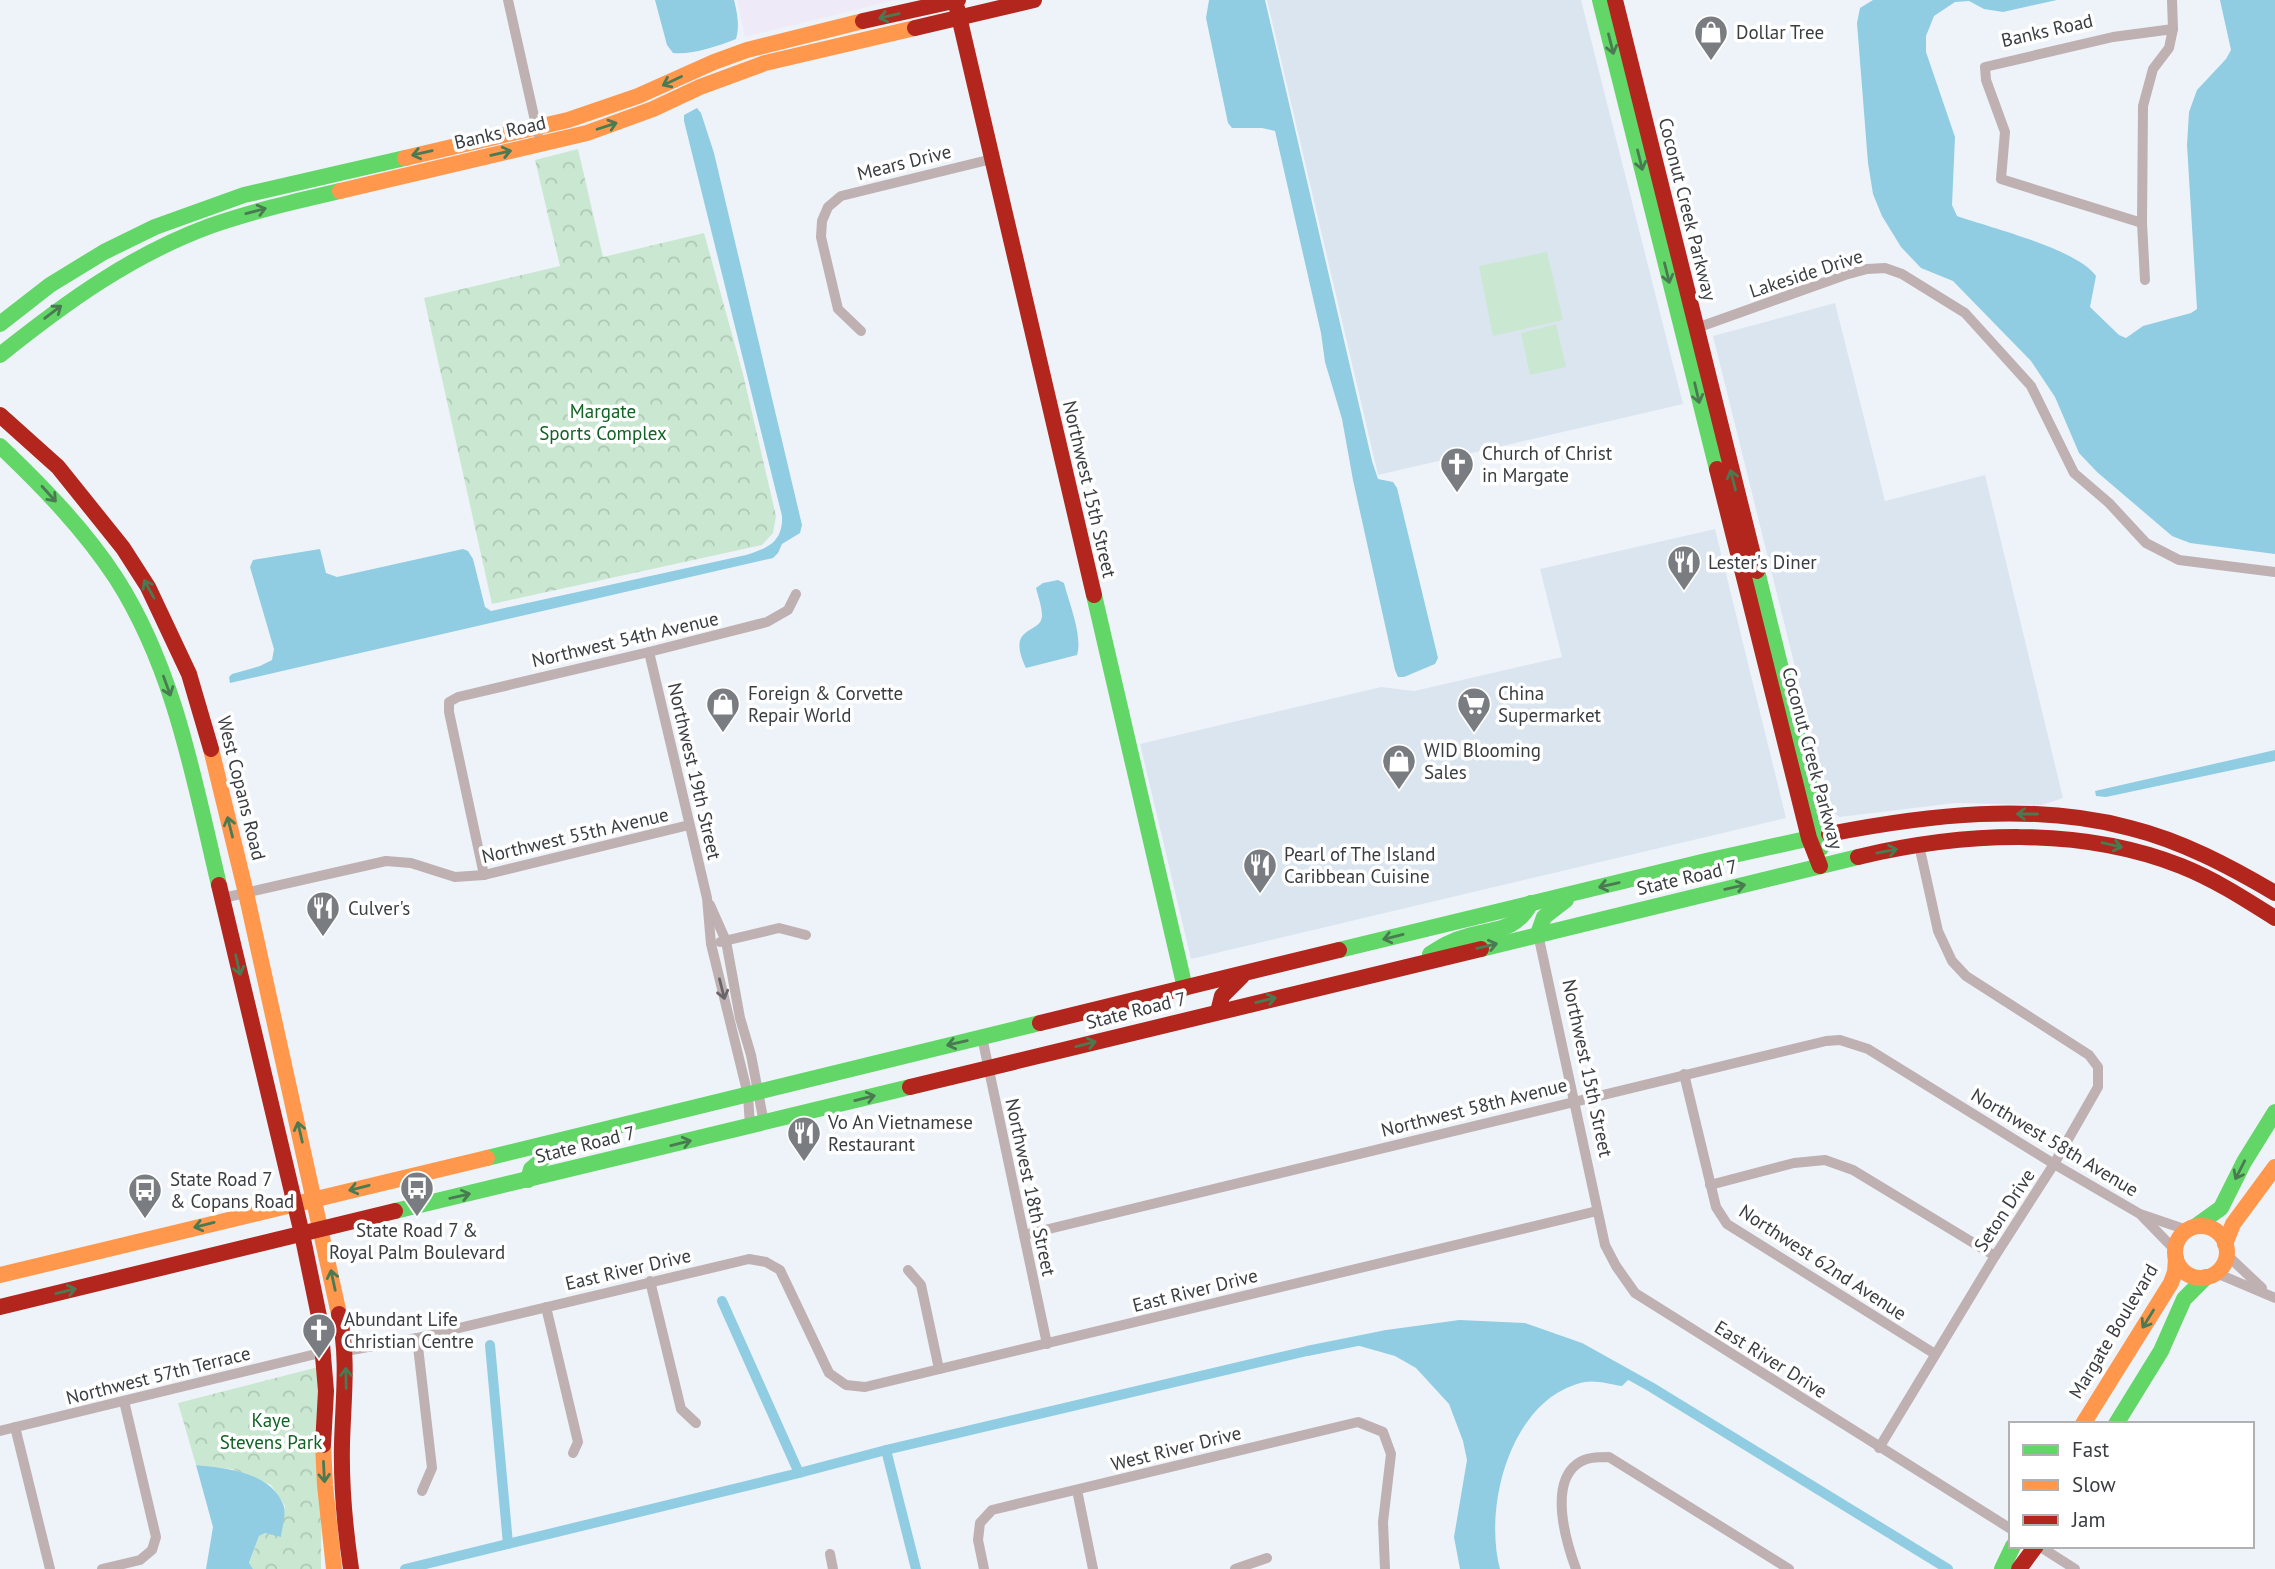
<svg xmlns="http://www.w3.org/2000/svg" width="2275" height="1569" font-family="'PT Sans',sans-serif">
<defs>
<pattern id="park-crowns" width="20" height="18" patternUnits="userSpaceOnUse" patternTransform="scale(1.75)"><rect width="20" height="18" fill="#cae8d1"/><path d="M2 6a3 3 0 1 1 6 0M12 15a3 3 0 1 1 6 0" fill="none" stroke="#aec8b5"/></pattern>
</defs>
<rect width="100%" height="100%" fill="#eef3f9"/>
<!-- built -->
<g fill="#dbe5f0">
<polygon points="1267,0 1581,0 1683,404 1378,475"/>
<polygon points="1835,303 1885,501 1985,475 2063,798 2042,805 1955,803 1840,817 1831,812 1713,336"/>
<polygon points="1715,529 1786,818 1191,959 1140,744 1381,687 1414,691 1562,657 1540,569"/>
</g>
<!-- education -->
<polygon fill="#efeaf7" points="737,0 895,0 745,37"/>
<!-- grass -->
<g fill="#cae8d1">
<polygon points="1547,252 1563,320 1493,336 1479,266"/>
<polygon points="1556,324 1566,367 1530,375 1521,333"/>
</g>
<!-- park -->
<g fill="url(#park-crowns)">
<polygon points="578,149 603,257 704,233 743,374 776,516 773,533 762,545 492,604 424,298 560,266 535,160"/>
<polygon points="322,1366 321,1569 253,1569 249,1564 259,1536 264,1533 281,1536 285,1506 271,1485 232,1469 196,1465 178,1403"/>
</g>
<!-- water -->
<g fill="#90cde3">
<path d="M655 0H734C737 12 740 26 736 39 718 46 692 55 673 53L667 45Z"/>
<polygon points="1209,0 1265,0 1372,461 1378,479 1393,482 1397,488 1438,658 1435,664 1404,677 1398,677 1395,670 1353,480 1342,419 1325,362 1321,333 1275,131 1262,128 1232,128 1228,123 1206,18"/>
<path d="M1873 0H2057L2003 12 1984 9 1969 1 1955 2 1934 16 1926 36V52L1955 137 1952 205 1957 216C1991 228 2077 249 2096 276L2090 307 2119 335 2126 338 2143 326 2191 313 2197 309 2187 145 2189 112 2197 90 2226 59 2231 50 2220 0H2275V554L2190 543 2172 536 2097 472 2079 453 2055 397 2031 361 1953 281 1921 268 1901 247 1882 216 1873 194 1868 163 1857 23 1860 8Z"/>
<path d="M697 108 701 113 714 153 802 525 800 533 782 544 778 553 773 558 230 683 229 677 232 674 260 666 272 660 274 649 250 567 253 560 320 549 326 573 337 577 463 549 468 551 473 559 485 607 491 611 746 555C768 548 783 542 782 516L684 121V115Z"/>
<path d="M1058 580 1064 583C1069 603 1083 636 1077 655L1026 668C1005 624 1041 635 1042 616 1042 607 1038 596 1036 588L1043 583Z"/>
<polygon points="2275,750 2275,761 2106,797 2096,796 2095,791"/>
<path d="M1460 1325 1524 1328 1581 1348 1632 1376 1622 1386C1610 1384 1596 1380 1585 1382 1511 1397 1483 1506 1500 1569H1460L1454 1537 1467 1460 1463 1441 1449 1404 1416 1368 1395 1356 1349 1343 1387 1335Z"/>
<path d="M196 1465C226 1468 270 1472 283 1504 287 1512 282 1528 281 1537L265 1533 259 1536 249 1563 253 1569H206L213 1527Z"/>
</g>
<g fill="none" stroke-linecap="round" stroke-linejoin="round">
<!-- canal -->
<g stroke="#90cde3" stroke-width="10">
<polyline points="722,1301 799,1473"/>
<polyline points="490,1345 508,1544"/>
<polyline points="886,1450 916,1569"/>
<polyline points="405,1569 799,1473 886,1450 1307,1351 1387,1335 1460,1325 1524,1328 1581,1348 1651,1387 1948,1569"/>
</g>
<!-- street -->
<g stroke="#bfb0b1" stroke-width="10">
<polyline points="508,0 538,134"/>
<polyline points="2142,223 2143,106 2153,69 2169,48 2173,29 2172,0"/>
<polyline points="2145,280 2142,223 2001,179 2005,132 1986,80 1985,67 2113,37 2173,29"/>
<polyline points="1691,330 1845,275 1867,269 1885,268 1902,274 1965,313 2031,386 2074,473 2109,503 2146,543 2179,560 2275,572"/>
<polyline points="861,331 838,309 821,237 822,221 828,207 841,196 992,159"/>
<polyline points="649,652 707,898 711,944 748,1095 750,1126"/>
<polyline points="484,875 449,712 449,702 458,697 649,652 767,622 788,610 796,594"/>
<polyline points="223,898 386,861 411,863 455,877 484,875 689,825"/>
<polyline points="710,905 726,941 740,1018 751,1055 764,1123"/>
<polyline points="1538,934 1605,1245 1616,1266 1635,1293 2011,1529"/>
<polyline points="720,942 779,928 806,935"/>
<polyline points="982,1037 1047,1344"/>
<polyline points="1684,1074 1716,1207 1727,1224 1935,1354"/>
<polyline points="1710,1185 1794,1163 1825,1160 1853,1170 1995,1256"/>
<polyline points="2142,1216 2175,1250"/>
<polyline points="1024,1235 1826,1041 1840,1040 1868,1049 2054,1164 2140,1214 2187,1230"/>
<polyline points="2226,1254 2262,1288"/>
<polyline points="908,1270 921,1285 939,1369"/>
<polyline points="2216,1273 2275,1298"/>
<polyline points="650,1281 681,1409 696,1423"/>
<polyline points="546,1307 578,1442 573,1453"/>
<polyline points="417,1338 432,1468 422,1491"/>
<polyline points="346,1351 417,1338 749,1259 766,1262 780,1270 829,1373 846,1385 865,1387 1597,1211"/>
<polyline points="15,1427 50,1569"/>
<polyline points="0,1431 324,1352"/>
<polyline points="1879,1448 1995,1256 2054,1164 2098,1087 2098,1067 2089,1055 1966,976 1952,961 1938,931 1919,845"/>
<polyline points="1077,1490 1093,1569"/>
<polyline points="2039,1546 2075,1569"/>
<polyline points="830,1554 833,1569"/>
<polyline points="102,1569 140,1560 152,1550 156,1537 124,1401"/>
<polyline points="984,1569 978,1540 980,1523 992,1510 1358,1422 1383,1432 1391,1454 1383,1522 1385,1569"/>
<polyline points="1235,1569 1267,1558"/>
<path d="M1576 1569C1566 1542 1549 1485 1577 1464 1586 1457 1598 1457 1609 1457L1789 1569"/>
</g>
<!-- fast -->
<g stroke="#63d668" stroke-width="16">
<polyline points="1600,0 1717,469"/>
<polyline points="0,324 50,285 104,252 155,227 244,195 405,158"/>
<path d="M0 355C65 303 131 255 210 226 253 211 297 201 340 191"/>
<path d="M0 446C42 486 84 529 116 578 175 670 194 780 219 885"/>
<polyline points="1757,571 1807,775 1821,836 1821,848"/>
<polyline points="1094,595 1185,988"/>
<polyline points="1538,934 1544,917 1566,900"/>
<polyline points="1481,949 1858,857"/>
<polyline points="1339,950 1706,861 1829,834"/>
<path d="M1430 954C1441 947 1452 940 1465 937 1493 928 1515 933 1531 903"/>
<polyline points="487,1158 1040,1023"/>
<polyline points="528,1180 531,1169 563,1142"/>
<polyline points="395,1211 910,1087"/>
<polyline points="2196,1226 2221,1208 2244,1162 2275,1112"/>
<polyline points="2116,1424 2161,1351 2184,1299 2206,1277"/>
<polyline points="2002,1569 2013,1546"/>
</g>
<!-- slow -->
<g stroke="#ff974d" stroke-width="16">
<polyline points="405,158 568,120 638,96 714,62 747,50 863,21"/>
<polyline points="340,191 587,133 653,109 700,87 765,63 915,28"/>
<polyline points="211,749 246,893 339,1314"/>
<circle cx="2201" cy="1252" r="26"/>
<polyline points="2225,1244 2233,1224 2275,1167"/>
<polyline points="0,1275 487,1158"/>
<polyline points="2083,1424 2171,1283 2175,1272 2176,1258"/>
<polyline points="323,1445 325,1485 334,1569"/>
</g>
<!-- jam -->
<g stroke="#b3261e" stroke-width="16">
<polyline points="1615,0 1757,571"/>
<polyline points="957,8 1094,595"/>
<polyline points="863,21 958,0"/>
<polyline points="915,28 1034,0"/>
<polyline points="0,415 58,467 123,548 148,587 189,674 211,749"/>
<polyline points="1717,469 1809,838 1820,866"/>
<path d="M1829 834C1926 815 2033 802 2130 828 2182 841 2229 866 2275 893"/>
<path d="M1858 857C1963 832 2079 826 2181 866 2214 879 2245 899 2275 918"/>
<polyline points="219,885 302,1234 320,1321 326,1391 323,1445"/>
<polyline points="1218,1012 1222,996 1242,976"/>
<polyline points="1040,1023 1339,950"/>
<polyline points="910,1087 1481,949"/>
<polyline points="0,1307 395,1211"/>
<path d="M339 1314C349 1357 343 1401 342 1444 341 1486 345 1528 351 1569"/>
<polyline points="2019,1569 2036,1546"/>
</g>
</g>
<!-- one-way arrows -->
<defs><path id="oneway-shaft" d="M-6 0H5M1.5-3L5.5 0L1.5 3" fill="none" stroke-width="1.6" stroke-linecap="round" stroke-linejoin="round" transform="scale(1.75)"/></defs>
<g stroke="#4a7a51">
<use href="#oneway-shaft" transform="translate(889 16) rotate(167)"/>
<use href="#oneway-shaft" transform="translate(1611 44) rotate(76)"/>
<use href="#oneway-shaft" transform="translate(672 81) rotate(155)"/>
<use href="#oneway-shaft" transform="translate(607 126) rotate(-18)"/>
<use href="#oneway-shaft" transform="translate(422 153) rotate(167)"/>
<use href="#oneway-shaft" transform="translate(501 153) rotate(-13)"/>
<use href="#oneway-shaft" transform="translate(1640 160) rotate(76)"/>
<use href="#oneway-shaft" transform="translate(256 211) rotate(-15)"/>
<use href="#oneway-shaft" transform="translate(1667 273) rotate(76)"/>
<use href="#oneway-shaft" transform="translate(53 312) rotate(-37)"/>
<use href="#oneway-shaft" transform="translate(1697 393) rotate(77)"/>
<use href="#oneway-shaft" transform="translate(1733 480) rotate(-104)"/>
<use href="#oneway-shaft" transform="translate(49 494) rotate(48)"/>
<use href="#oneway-shaft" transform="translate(149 589) rotate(-119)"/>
<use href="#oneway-shaft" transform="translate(167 686) rotate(70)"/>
<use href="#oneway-shaft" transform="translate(2027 814) rotate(-180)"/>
<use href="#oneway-shaft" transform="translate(230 827) rotate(-104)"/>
<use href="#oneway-shaft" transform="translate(2112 845) rotate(13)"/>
<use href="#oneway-shaft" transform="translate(1887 851) rotate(-11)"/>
<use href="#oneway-shaft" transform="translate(1609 885) rotate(167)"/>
<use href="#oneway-shaft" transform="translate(1735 887) rotate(-13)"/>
<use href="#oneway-shaft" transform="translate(1393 937) rotate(166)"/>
<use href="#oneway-shaft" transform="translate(1487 946) rotate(-13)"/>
<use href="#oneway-shaft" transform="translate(238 965) rotate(77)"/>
<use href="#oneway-shaft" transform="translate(1266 1000) rotate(-14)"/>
<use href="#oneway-shaft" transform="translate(957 1043) rotate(167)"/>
<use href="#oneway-shaft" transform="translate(1086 1044) rotate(-14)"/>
<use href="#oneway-shaft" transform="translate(865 1098) rotate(-14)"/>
<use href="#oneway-shaft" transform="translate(300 1132) rotate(-103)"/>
<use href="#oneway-shaft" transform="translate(681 1143) rotate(-14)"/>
<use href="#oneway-shaft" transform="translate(2240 1170) rotate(117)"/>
<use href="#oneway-shaft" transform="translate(359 1188) rotate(166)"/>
<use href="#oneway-shaft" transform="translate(460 1196) rotate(-13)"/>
<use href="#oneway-shaft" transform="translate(204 1225) rotate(166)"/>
<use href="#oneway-shaft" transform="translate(333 1280) rotate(-102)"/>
<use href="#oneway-shaft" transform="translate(66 1291) rotate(-14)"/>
<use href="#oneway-shaft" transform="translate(2148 1319) rotate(122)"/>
<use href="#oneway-shaft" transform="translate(346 1378) rotate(-91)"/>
<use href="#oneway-shaft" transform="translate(324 1472) rotate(87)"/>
</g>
<use stroke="#696568" href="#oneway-shaft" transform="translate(722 989) rotate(76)"/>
<!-- icons -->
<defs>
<g id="shop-pin" transform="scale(1.75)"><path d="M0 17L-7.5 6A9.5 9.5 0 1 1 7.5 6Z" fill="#797d81" stroke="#fff"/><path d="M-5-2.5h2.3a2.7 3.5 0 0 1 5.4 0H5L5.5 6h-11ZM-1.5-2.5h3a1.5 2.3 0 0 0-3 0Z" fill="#fff"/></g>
<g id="church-pin" transform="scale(1.75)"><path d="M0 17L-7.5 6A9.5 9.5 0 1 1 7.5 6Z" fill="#797d81" stroke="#fff"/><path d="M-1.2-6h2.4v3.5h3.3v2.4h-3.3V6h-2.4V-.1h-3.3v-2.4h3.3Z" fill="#fff"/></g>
<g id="restaurant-pin" transform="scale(1.75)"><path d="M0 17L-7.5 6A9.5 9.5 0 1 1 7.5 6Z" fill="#797d81" stroke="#fff"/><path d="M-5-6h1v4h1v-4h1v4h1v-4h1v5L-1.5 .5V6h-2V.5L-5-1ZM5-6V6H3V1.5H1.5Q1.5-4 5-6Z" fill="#fff"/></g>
<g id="supermarket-pin" transform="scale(1.75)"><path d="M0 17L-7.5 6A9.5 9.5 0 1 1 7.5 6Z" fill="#797d81" stroke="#fff"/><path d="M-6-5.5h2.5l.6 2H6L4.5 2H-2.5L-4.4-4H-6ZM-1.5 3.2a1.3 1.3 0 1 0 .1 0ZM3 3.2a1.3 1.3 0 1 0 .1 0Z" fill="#fff"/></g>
<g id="bus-pin" transform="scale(1.75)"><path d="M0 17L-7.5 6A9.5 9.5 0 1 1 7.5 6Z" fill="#797d81" stroke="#fff"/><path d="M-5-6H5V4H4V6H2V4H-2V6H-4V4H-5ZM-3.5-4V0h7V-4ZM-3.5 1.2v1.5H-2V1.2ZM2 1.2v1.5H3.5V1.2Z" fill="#fff"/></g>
</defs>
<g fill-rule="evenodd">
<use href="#shop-pin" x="1711" y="32"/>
<use href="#church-pin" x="1457" y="464"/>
<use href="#restaurant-pin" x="1684" y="562"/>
<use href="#shop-pin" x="723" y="704"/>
<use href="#supermarket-pin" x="1474" y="704"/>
<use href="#shop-pin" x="1399" y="761"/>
<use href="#restaurant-pin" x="1260" y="865"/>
<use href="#restaurant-pin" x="323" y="908"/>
<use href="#restaurant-pin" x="804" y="1133"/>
<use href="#bus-pin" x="417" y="1188"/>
<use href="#bus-pin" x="145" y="1190"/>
<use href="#church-pin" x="319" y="1330"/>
</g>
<g text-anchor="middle" stroke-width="7" stroke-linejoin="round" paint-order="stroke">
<!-- street labels -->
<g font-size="19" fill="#3a3d41" stroke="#fff">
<text transform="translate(2047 30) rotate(-13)" y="7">Banks Road</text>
<text transform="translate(500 132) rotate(-13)" y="7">Banks Road</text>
<text transform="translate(904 162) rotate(-14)" y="7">Mears Drive</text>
<text transform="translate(1688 209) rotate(76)" y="7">Coconut Creek Parkway</text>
<text transform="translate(1806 273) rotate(-18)" y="7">Lakeside Drive</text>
<text transform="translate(1090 489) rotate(77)" y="7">Northwest 15th Street</text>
<text transform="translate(625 639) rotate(-13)" y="7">Northwest 54th Avenue</text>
<text transform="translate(1813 758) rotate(75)" y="7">Coconut Creek Parkway</text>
<text transform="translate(695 771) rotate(77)" y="7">Northwest 19th Street</text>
<text transform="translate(242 788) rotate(76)" y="7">West Copans Road</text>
<text transform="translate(575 835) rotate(-13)" y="7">Northwest 55th Avenue</text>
<text transform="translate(1687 877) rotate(-13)" y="7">State Road 7</text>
<text transform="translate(1136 1010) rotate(-14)" y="7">State Road 7</text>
<text transform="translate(1588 1068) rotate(78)" y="7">Northwest 15th Street</text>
<text transform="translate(1474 1107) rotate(-14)" y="7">Northwest 58th Avenue</text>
<text transform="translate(2055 1142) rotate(31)" y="7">Northwest 58th Avenue</text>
<text transform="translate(585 1144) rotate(-14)" y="7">State Road 7</text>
<text transform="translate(1031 1187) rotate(78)" y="7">Northwest 18th Street</text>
<text transform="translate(2004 1210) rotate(-57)" y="7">Seton Drive</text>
<text transform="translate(1823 1262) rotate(33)" y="7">Northwest 62nd Avenue</text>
<text transform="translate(628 1269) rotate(-13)" y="7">East River Drive</text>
<text transform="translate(1195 1290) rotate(-14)" y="7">East River Drive</text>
<text transform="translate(2113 1331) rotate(-59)" y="7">Margate Boulevard</text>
<text transform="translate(1771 1359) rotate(32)" y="7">East River Drive</text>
<text transform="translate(158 1375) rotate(-14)" y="7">Northwest 57th Terrace</text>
<text transform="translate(1176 1448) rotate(-14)" y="7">West River Drive</text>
</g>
<!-- poi labels -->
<g font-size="19" fill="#3a3d41" stroke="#fff" text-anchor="start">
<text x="1736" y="39">Dollar Tree</text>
<text x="1482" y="460">Church of Christ<tspan x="1482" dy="22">in Margate</tspan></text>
<text x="1708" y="569">Lester's Diner</text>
<text x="748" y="700">Foreign &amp; Corvette<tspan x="748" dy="22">Repair World</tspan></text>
<text x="1498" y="700">China<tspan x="1498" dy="22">Supermarket</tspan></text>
<text x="1424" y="757">WID Blooming<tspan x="1424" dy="22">Sales</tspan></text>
<text x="1284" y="861">Pearl of The Island<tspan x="1284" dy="22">Caribbean Cuisine</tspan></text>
<text x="348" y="915">Culver's</text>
<text x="828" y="1129">Vo An Vietnamese<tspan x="828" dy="22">Restaurant</tspan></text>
<text x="170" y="1186">State Road 7<tspan x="170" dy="22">&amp; Copans Road</tspan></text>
<text x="417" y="1237" text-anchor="middle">State Road 7 &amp;<tspan x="417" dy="22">Royal Palm Boulevard</tspan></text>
<text x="344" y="1326">Abundant Life<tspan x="344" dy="22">Christian Centre</tspan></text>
</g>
<!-- park labels -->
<g font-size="19" fill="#106325" stroke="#fff">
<text x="603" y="418">Margate<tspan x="603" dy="22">Sports Complex</tspan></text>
<text x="271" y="1427">Kaye<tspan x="271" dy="22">Stevens Park</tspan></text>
</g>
</g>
<!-- legend -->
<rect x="2009" y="1422" width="245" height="126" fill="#ffffff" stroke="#b0b1b3" stroke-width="2"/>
<rect x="2023" y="1445" width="35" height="10" fill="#63d668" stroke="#b0b1b3" stroke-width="2"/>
<text x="2072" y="1457" font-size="21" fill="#3a3d41">Fast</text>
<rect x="2023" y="1480" width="35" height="10" fill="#ff974d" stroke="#b0b1b3" stroke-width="2"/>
<text x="2072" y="1492" font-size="21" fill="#3a3d41">Slow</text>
<rect x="2023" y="1515" width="35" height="10" fill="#b3261e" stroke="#b0b1b3" stroke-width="2"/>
<text x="2072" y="1527" font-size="21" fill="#3a3d41">Jam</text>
</svg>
